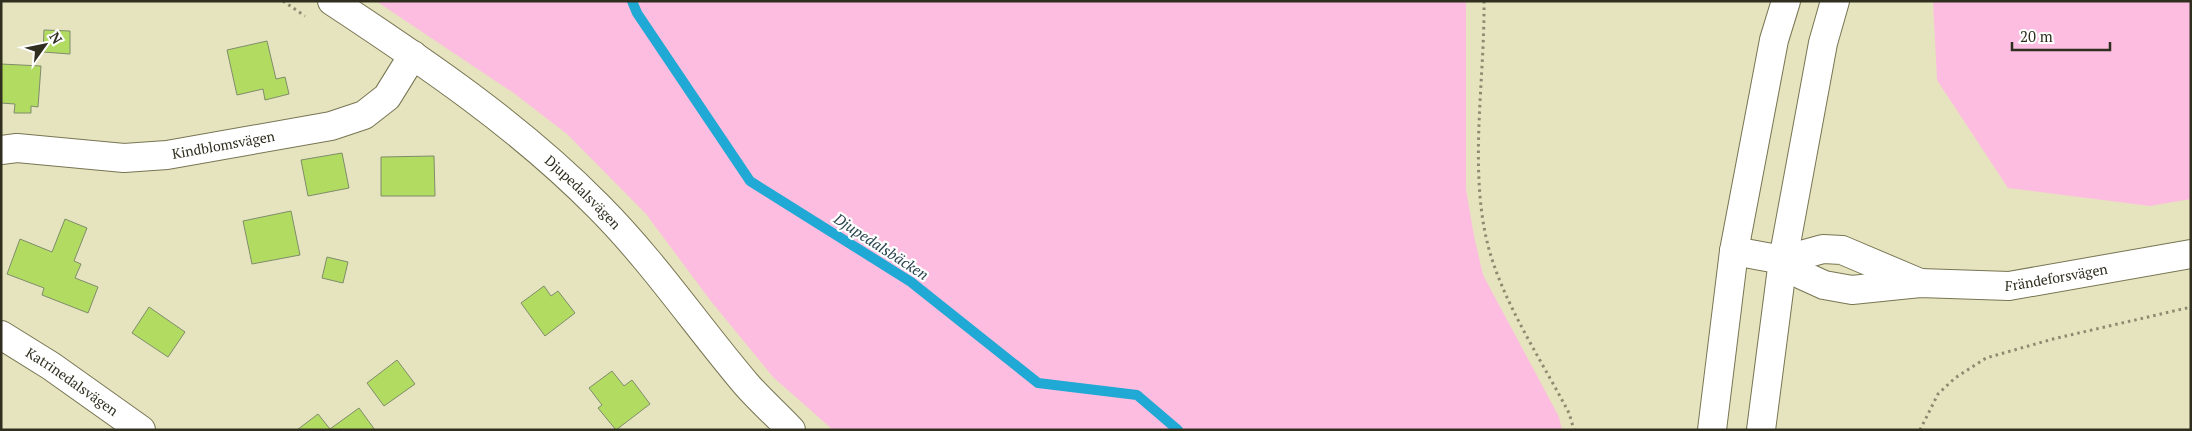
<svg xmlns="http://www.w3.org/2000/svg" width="2192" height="431" font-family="'PT Serif',serif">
<rect width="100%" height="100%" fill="#e6e4be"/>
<!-- green -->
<g fill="#fdbde0">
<polygon points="376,1 1466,1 1466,189 1474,236 1483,275 1559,417 1562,430 833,430 773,377 710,300 646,214 567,134 515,94"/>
<polygon points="1933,1 2191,1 2191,199 2150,206 2008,188 1937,80"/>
</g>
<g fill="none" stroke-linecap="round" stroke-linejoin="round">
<!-- stream -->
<polyline stroke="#1fa9d4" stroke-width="10" points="632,1 637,13 750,181 911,282 1038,383 1137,395 1178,430"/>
</g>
<!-- building -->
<g fill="#b2db62" stroke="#7f8c6b">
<polygon points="44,30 70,31 70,54 43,52"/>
<polygon points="267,41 276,79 285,77 289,94 265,100 263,89 237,95 227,50"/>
<polygon points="1,64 41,66 38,107 31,106 31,113 14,113 15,104 1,103"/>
<polygon points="342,153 349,188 308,196 301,160"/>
<polygon points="434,156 435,196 381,196 381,157"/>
<polygon points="291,211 300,255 252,264 243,221"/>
<polygon points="65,219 87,228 74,261 81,264 75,278 98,287 88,313 42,295 44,288 7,274 20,239 52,252"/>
<polygon points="327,257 348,262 343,283 322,278"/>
<polygon points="544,286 551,296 558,291 575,313 545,336 521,303"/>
<polygon points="149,307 185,332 168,357 132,333"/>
<polygon points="397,360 415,384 384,406 367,383"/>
<polygon points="612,371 624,386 632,380 650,404 616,430 598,408 602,405 589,388"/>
<polygon points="359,408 375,430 297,430 318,414 330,429"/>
</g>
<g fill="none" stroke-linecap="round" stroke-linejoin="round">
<!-- street casing -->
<g stroke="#777553" stroke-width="30">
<g id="street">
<path id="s1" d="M1 150 17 148 124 158 167 155 331 126 364 115 387 97 413 55"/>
<path id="s2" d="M1734 251 1783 260 1802 275 1824 285 1852 290 1920 283 2009 286 2191 254"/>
<polyline points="1783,260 1823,249 1842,250 1920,283"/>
<path id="s3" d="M1 335 51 366 141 430"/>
</g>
</g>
<!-- secondary casing -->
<g stroke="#777553" stroke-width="30">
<g id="secondary">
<path id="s4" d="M332 1C426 63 519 126 598 206 653 261 696 325 746 384 760 400 776 414 791 430"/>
<polyline points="1712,430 1734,251 1774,40 1786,1"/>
<polyline points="1761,430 1783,260 1823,43 1835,1"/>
</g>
</g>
<!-- path -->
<g stroke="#8c8a70" stroke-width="3" stroke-dasharray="2.5 4" stroke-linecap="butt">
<polyline points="283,1 305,16"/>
<path d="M1484 1C1485 87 1465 187 1495 268 1512 316 1545 367 1569 413L1574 430"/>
<polyline points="1920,430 1938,394 1955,378 1986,358 2053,339 2191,307"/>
</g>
<!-- street -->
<use href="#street" stroke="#fff" stroke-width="28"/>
<!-- secondary -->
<use href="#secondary" stroke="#fff" stroke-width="28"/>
</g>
<g text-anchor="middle" stroke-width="4.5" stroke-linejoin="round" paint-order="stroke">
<!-- street labels -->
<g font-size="14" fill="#2f2e1f" stroke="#fff">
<text dy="5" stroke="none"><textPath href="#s1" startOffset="224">Kindblomsvägen</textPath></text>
<text dy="5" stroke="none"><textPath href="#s4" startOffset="316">Djupedalsvägen</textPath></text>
<text dy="5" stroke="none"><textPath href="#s2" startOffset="332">Frändeforsvägen</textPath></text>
<text dy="5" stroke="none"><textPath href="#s3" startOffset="85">Katrinedalsvägen</textPath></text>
</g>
<!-- water labels -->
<g font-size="15" font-style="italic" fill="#29444e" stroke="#fff">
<text transform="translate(881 247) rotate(33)" y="5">Djupedalsbäcken</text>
</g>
</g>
<!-- border -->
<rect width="2192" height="431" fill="none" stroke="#2f2e1f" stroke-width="5"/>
<!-- north arrow -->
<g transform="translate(45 45) rotate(57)" stroke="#ffffff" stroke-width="4" paint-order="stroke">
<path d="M0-4L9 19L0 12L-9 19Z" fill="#2f2e1f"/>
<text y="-8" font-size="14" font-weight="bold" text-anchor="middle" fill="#2f2e1f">N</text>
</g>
<!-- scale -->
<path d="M2012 42v8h98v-8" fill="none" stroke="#2f2e1f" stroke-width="2.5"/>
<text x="2020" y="42" font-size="15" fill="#2f2e1f" stroke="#ffffff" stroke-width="4" paint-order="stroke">20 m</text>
</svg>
